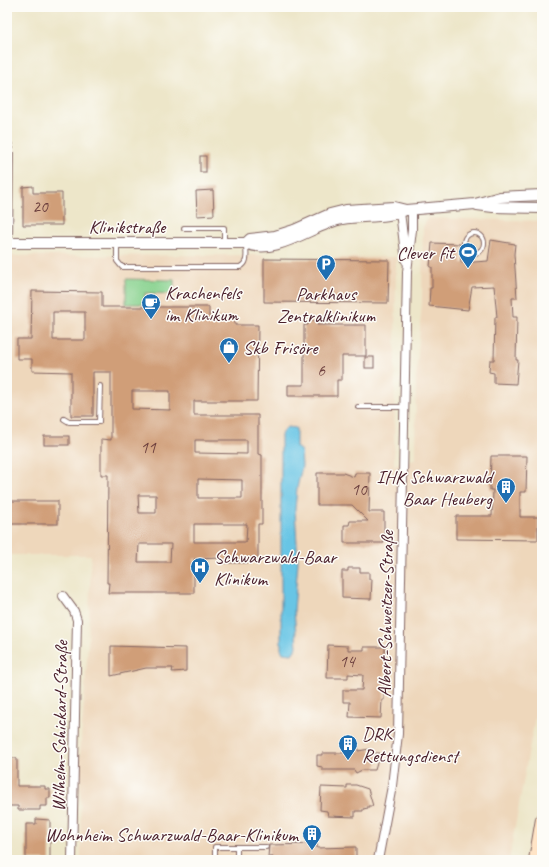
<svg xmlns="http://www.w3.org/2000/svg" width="549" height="867" font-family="Caveat,sans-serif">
<rect width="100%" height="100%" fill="#fdfcf7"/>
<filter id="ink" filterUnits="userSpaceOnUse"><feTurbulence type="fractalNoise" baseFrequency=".025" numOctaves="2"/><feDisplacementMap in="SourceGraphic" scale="8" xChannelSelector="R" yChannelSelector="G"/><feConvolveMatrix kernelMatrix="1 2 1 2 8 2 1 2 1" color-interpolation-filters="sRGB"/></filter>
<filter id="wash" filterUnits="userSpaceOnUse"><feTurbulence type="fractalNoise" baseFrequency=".012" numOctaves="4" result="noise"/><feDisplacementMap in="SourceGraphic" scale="16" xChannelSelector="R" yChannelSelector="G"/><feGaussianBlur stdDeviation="0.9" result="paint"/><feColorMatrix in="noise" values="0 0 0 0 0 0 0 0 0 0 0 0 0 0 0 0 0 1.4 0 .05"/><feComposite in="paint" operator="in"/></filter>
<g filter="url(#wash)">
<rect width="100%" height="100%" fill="#ede6c9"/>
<!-- built -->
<polygon fill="#eed7bb" points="428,218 542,221 542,669 539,695 509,860 81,860 80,755 88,645 91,555 7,555 7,256 264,255 264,259 396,257 394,465 415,459 416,379 422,302 423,227"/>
<!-- green -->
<polygon fill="#87d28e" stroke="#68785c" points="126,279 174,280 174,294 145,293 145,304 126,304"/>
<!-- water -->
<polygon fill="#67c5e5" stroke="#587288" points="287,427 296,428 296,447 301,451 302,466 297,488 295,509 298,562 294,610 297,647 292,654 283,653 281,649 281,434"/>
<g id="blocks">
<!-- building -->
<g fill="#d09e78" fill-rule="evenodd">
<rect x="200" y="156" width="6" height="16"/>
<polygon points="33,186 33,193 62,193 62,225 23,225 23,187"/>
<polygon points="213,190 214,215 197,216 196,191"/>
<polygon points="491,240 515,244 514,254 517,298 512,298 513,317 517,317 516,360 518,360 516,384 494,383 494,373 489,372 490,360 494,360 495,317 497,317 494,286 472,287 468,310 429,306 430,288 432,288 432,267 430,267 432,243 460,244 461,263 488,261"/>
<polygon points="264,259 389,260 388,303 264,302"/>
<path d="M32 291 102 292V307H209V317H235V325H258L257 401H194V415H258V454L262 455V524H258V558L248 559V563H223L222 558 194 559V593H108L109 583H107L108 475H101V439L111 440V372H93V416H71V372L32 371V359H17V339H31ZM53 312H85V340H53ZM132 391H170V410L132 409ZM195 440H247V454L195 453ZM198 479 242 480V498H198ZM138 495H156V513H139ZM194 524H247L246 542H194ZM139 544H171L170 562H138Z"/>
<polygon points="308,321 317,321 317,325 366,325 366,356 342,356 342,380 337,380 337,396 288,396 288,385 304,385 304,325 308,325"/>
<rect x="365" y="357" width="9" height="11"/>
<rect x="44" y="436" width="25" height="9"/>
<polygon points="491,456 527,456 526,492 520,492 520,517 538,517 538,540 456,539 456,516 492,516 493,490 490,490"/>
<polygon points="317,473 343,473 354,477 355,473 370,473 369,512 384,512 384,543 344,543 344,525 349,525 350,521 368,521 352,505 317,505"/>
<rect x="7" y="501" width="51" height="23"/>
<polygon points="348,568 360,568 360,572 369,572 369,579 372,579 371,599 342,598 342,571 348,571"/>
<polygon points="328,645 348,646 348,650 364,650 364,647 385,647 384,700 382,700 381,718 349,717 350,702 343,702 343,690 362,690 363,675 348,674 348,678 327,678"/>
<polygon points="111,646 186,648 186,671 172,672 173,668 146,668 111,676"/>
<polygon points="349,741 358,741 358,751 370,749 371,753 380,753 375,770 362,770 356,773 354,770 322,770 322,767 317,766 317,755 322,755 322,753 349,753"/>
<polygon points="7,758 17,758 17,786 45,786 45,789 50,789 50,798 47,798 47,806 40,806 40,810 18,810 18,806 7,806"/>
<polygon points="347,785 356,785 368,789 373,806 368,806 368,808 363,809 363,811 355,811 355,817 328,816 327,811 320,810 321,787 347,788"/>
<polygon points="36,819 50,820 50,860 26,860 26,824 36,824"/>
<polygon points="317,844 317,848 356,847 356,860 273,860 273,857 268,857 269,845"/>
</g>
</g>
</g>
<g filter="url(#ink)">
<use href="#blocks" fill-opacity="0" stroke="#836562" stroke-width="1"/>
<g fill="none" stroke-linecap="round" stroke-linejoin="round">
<!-- service casing -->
<g stroke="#836562" stroke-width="6">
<g id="service">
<polyline points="184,228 224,228 224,243"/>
<circle cx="474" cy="243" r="10"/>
<polyline points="10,242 11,146"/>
<path d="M117 243V261L122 267H240C249 263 246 253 246 244"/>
<polyline points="358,407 405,407"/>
<polyline points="64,419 69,422 99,422 100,386"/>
<polyline points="237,847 237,860"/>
<polyline points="215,860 215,847 266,847"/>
</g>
</g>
<!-- minor casing -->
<g stroke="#836562" stroke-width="10">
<g id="minor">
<polyline points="400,212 406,261"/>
<polyline points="63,596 74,611 77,620 72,860"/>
<polyline points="378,860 392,786 398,734 407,272 412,230 412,209"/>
</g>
</g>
<!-- tertiary casing -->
<g stroke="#836562" stroke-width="12">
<g id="tertiary">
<polyline points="477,205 493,207 542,208"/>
<path d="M7 243H246C275 257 314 224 342 219 364 215 386 219 406 210"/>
<polyline points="246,243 250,239 275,236 294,230 330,214 346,210 394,207 406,210 475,204 500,197 542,195"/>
</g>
</g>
<!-- secondary casing -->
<g stroke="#836562" stroke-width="14">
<polyline id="secondary" points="535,860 542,819"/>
</g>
<!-- service -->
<use href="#service" stroke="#fff" stroke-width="4"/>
<!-- minor -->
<use href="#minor" stroke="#fff" stroke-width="8"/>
<!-- tertiary -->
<use href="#tertiary" stroke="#fff" stroke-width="10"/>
<!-- secondary -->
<use href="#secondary" stroke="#ffe4c6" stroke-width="12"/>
</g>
</g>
<!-- icons -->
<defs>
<g id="stadium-pin" transform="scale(1)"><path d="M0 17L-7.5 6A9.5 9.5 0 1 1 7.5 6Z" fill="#1f6fb2" stroke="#fdfcf7"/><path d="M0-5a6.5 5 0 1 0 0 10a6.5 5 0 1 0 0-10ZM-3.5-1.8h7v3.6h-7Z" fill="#fff"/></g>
<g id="parking-pin" transform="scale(1)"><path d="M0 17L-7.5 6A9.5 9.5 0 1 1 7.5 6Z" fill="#1f6fb2" stroke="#fdfcf7"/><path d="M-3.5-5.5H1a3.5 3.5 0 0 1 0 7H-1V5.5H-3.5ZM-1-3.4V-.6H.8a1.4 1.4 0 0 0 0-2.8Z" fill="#fff"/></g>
<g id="cafe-pin" transform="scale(1)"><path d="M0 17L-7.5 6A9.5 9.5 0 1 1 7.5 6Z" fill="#1f6fb2" stroke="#fdfcf7"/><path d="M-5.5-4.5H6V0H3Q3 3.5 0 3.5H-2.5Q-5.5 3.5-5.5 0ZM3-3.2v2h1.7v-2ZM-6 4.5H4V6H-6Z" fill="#fff"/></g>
<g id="shop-pin" transform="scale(1)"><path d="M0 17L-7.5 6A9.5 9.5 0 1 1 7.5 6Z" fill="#1f6fb2" stroke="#fdfcf7"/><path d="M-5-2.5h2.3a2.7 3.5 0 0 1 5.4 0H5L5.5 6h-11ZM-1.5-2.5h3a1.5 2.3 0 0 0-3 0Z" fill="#fff"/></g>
<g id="building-pin" transform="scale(1)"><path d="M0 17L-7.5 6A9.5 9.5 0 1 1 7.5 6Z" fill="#1f6fb2" stroke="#fdfcf7"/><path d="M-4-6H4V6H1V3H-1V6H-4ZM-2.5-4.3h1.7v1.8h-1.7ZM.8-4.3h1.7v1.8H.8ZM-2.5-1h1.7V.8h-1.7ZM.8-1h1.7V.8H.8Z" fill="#fff"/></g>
<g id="hospital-pin" transform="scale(1)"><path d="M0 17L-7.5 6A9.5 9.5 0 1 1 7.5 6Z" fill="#1f6fb2" stroke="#fdfcf7"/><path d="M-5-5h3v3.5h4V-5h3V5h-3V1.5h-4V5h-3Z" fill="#fff"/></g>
</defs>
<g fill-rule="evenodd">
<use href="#stadium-pin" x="468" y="252"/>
<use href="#parking-pin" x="326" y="264"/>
<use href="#cafe-pin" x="151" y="303"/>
<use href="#shop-pin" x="229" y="347"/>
<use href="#building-pin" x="506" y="487"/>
<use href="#hospital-pin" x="200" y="567"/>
<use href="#building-pin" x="348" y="744"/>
<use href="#building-pin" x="312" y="834"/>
</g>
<g text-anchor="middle" stroke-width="3" stroke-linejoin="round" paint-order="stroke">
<!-- number labels -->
<g font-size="17" fill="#6c3f3e">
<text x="40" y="212">20</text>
<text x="321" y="376">6</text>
<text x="148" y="453">11</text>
<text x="359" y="495">10</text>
<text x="347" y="667">14</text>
</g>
<!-- street labels -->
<g font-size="19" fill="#4a1f2b" stroke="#fdfcf7">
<text x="127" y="233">Klinikstraße</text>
<text transform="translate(385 614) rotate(-89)" y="7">Albert-Schweitzer-Straße</text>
<text transform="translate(59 726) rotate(-89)" y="7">Wilhelm-Schickard-Straße</text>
</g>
<!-- poi labels -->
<g font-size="19" fill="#4a1f2b" stroke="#fdfcf7" text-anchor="start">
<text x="454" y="259" text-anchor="end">Clever fit</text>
<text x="165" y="299">Krachenfels<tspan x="165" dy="22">im Klinikum</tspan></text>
<text x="326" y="300" text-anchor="middle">Parkhaus<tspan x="326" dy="22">Zentralklinikum</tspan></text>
<text x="243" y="354">Skb Frisöre</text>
<text x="492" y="483" text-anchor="end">IHK Schwarzwald<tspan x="492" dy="22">Baar Heuberg</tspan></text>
<text x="214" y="563">Schwarzwald-Baar<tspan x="214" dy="22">Klinikum</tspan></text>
<text x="362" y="740">DRK<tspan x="362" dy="22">Rettungsdienst</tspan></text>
<text x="298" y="841" text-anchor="end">Wohnheim Schwarzwald-Baar-Klinikum</text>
</g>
</g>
<!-- margin -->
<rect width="549" height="867" fill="none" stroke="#fdfcf7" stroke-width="24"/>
</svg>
